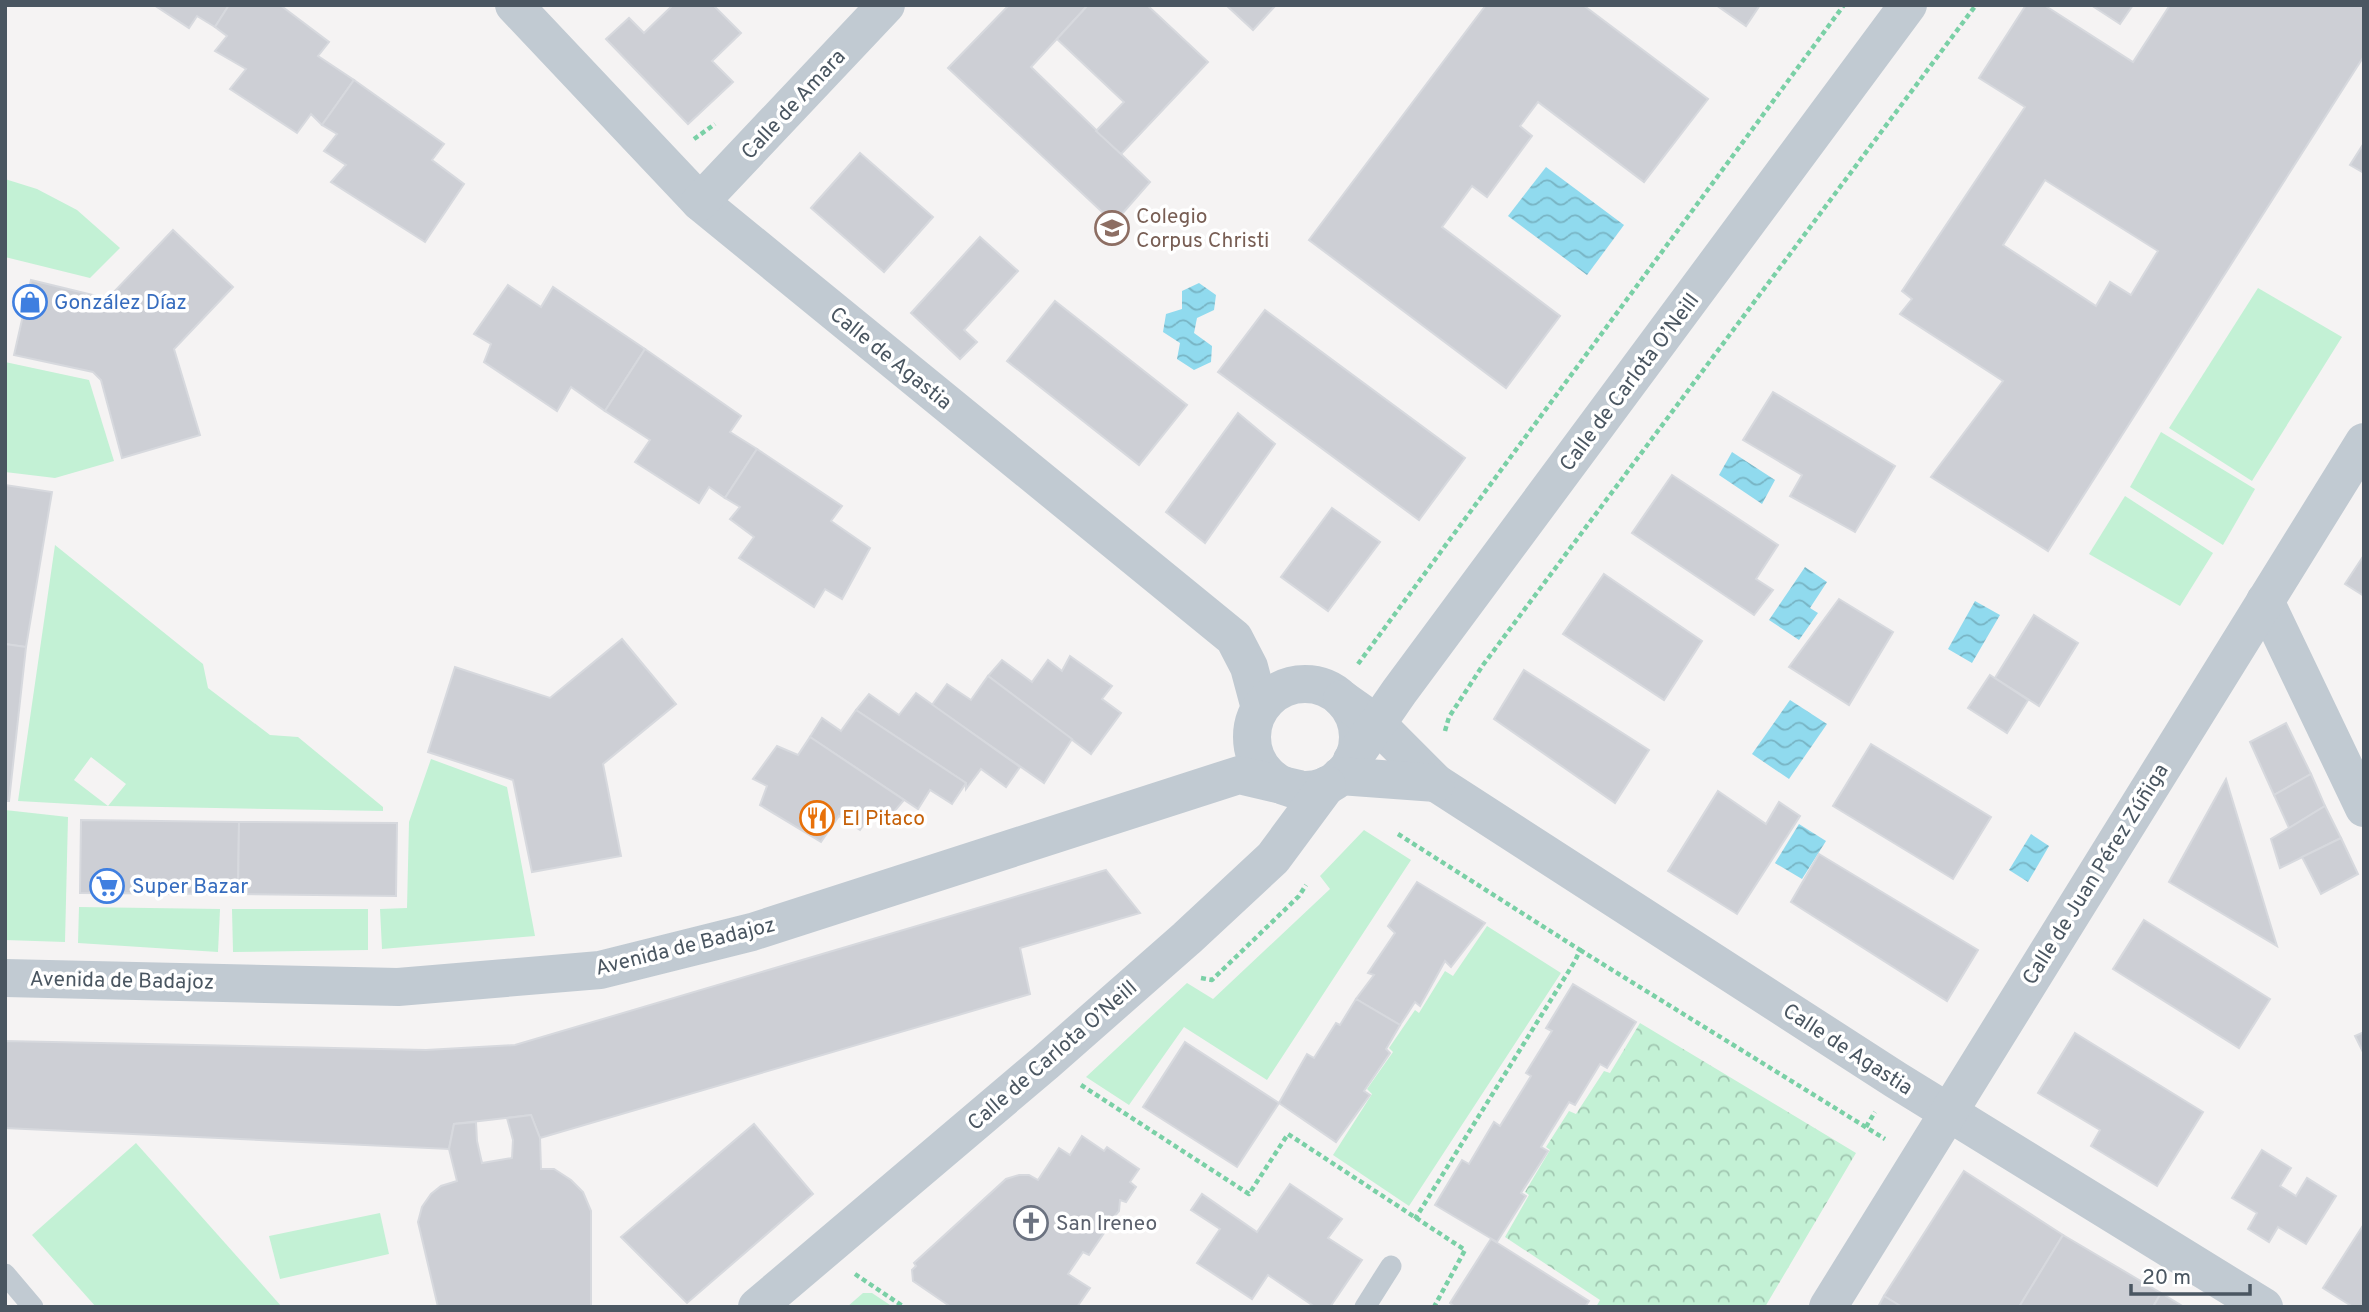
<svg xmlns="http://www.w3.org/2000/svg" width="2369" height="1312" font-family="Overpass,sans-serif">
<defs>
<pattern id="park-crowns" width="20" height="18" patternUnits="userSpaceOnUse" patternTransform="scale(1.75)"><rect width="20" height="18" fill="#c3f1d5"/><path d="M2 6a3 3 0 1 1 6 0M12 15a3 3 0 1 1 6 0" fill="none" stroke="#a0c6b0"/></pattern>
<pattern id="water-waves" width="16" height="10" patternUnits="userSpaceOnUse" patternTransform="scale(1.75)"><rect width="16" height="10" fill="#90daee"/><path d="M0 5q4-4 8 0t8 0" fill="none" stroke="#78b4c4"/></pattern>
</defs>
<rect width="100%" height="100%" fill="#f5f3f3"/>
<!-- green -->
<g fill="#c3f1d5">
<polygon points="5,179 37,189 77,210 120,248 90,278 5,257"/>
<polygon points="2258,288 2342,337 2252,481 2169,428"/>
<polygon points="5,362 89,380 114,461 55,478 5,472"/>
<polygon points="2161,432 2255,489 2223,545 2130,487"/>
<polygon points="2125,496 2213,553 2180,606 2089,554"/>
<polygon points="55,545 203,664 208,688 270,735 298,737 383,807 383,811 108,806 126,784 91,757 74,780 108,806 18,801"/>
<polygon points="431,759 507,787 535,936 382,949 380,909 407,908 409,822"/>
<polygon points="5,810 68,817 65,942 5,940"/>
<polygon points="1364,830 1411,860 1267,1080 1184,1027 1129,1105 1086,1077 1187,983 1213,999 1330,889 1320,876"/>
<polygon points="79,907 220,909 218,952 78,943"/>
<polygon points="232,909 368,909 368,950 233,952"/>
<polygon points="1487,926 1561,973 1409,1206 1333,1155 1372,1094 1367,1089 1393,1052 1389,1048 1415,1010 1419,1013 1445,971 1453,976"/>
<polygon points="136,1143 282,1307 96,1307 32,1235"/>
<polygon points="380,1213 389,1254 280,1279 269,1236"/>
<polygon points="863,1293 872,1293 893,1307 847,1307"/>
</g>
<!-- park -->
<polygon fill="url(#park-crowns)" points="1640,1023 1856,1153 1765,1307 1596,1307 1600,1300 1505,1237 1529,1195 1525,1192 1550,1150 1546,1147 1569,1111 1576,1114 1604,1071 1610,1073"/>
<!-- water -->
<g fill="url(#water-waves)">
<polygon points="1546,167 1624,225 1587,275 1508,216"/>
<polygon points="1199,283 1216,295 1214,310 1197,318 1194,333 1212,346 1211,362 1194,370 1177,359 1180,343 1163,332 1166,314 1182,309 1182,291"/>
<polygon points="1732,452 1775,480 1762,504 1719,475"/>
<polygon points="1805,567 1827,582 1810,608 1818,613 1799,640 1769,620"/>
<polygon points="1975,601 2000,615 1972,663 1948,649"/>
<polygon points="1790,700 1827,724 1789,779 1752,754"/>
<polygon points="1799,824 1826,841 1802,879 1775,863"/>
<polygon points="2031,834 2049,846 2028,882 2009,870"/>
</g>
<!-- building -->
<g fill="#cdcfd5" stroke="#d7d9de" stroke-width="2" fill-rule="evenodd">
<polygon points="154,5 229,5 215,27 197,16 189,28"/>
<polygon points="229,5 280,5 329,42 318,56 354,80 322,125 311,114 297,133 230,89 246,69 215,51 227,36 215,27"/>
<polygon points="673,5 713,5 741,33 712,61 733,82 688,124 606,39 629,18 644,33"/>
<polygon points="1009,5 1088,5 1031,67 1150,182 1114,223 948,68"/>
<polygon points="1088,5 1147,5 1208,62 1121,154 1096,131 1124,102 1057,39"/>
<polygon points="1226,5 1276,5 1253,30"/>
<polygon points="1486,5 1583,5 1708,99 1644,182 1538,102 1520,126 1532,136 1487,197 1472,186 1442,227 1560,316 1506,388 1309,240"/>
<polygon points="1716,5 1760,5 1746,26"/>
<path d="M2026 5H2044L2133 62 2170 5H2364V56L2048 551 1931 477 2003 381 1900 314 1912 299 1902 291 2025 107 1979 78ZM2045 180 2158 251 2131 295 2110 282 2096 306 2003 245Z"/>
<polygon points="2091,5 2133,5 2120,24"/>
<polygon points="354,80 444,144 432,160 464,184 425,242 331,182 346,165 324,151 337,134 322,125"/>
<polygon points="2364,143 2364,173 2350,165"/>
<polygon points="860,153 933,217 884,272 811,208"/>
<polygon points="173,230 233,287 174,349 200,435 122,458 101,380 93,372 14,355 31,280 101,297 113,293"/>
<polygon points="980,237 1018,271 964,330 977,342 960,359 911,313"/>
<polygon points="508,285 541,307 553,287 645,349 605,411 571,387 557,411 484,362 491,344 474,334"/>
<polygon points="1055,301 1187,405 1139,465 1007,361"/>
<polygon points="1265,310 1465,458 1419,520 1218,372"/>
<polygon points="645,349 741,416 730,432 757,449 725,498 709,487 699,503 635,462 650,440 605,411"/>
<polygon points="1773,392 1895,466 1855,532 1790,496 1802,475 1743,440"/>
<polygon points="1238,413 1275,444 1205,543 1166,512"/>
<polygon points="757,449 842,506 831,521 870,548 842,599 825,589 814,607 739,558 754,537 730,519 740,507 725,498"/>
<polygon points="1672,475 1778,545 1756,579 1773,590 1754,615 1632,533"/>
<polygon points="5,485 52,492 26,647 5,644"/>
<polygon points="1332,508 1380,542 1328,611 1281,577"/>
<polygon points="2364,555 2364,596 2345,584"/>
<polygon points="1604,574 1702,641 1664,700 1563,634"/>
<polygon points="1839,599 1893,632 1849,705 1789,667"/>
<polygon points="2034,615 2078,643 2039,706 1995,678"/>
<polygon points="622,639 676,704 603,764 621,856 532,872 513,780 428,752 455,667 550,698"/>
<polygon points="5,644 26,647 9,801 5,801"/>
<polygon points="1070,656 1112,686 1102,699 1121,713 1091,754 988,676 1002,660 1032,682 1048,660 1062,671"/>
<polygon points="1524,670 1649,750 1615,803 1494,719"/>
<polygon points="1990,675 2028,700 2007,733 1968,708"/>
<polygon points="988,676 1072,739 1044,783 932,705 947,684 971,700"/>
<polygon points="916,693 1020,767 1006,787 981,769 966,789 966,783 856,710 869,694 899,715"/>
<polygon points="856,710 966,783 952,804 930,790 918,809 810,737 822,718 841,731"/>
<polygon points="2286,723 2311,774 2274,795 2250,742"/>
<polygon points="810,737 904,800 887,820 874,810 860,830 839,816 821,842 760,805 767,786 753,779 777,746 798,755"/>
<polygon points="1871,744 1991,817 1953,879 1833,806"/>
<polygon points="2311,774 2325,806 2289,828 2274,795"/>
<polygon points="2226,779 2277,946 2169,882"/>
<polygon points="1718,791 1766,824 1779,802 1800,816 1737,914 1668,871"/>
<polygon points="2325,806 2341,838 2280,868 2271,839"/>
<polygon points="81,820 239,822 238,894 80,893"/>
<polygon points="239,822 397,823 396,896 238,894"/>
<polygon points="2341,838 2358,874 2321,894 2302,857"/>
<polygon points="1819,854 1978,950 1947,1001 1791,902"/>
<polygon points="1106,870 1140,913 1020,948 1030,994 540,1138 531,1115 454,1124 449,1149 5,1128 5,1041 426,1050 515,1045"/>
<polygon points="1417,882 1485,923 1451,967 1445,961 1420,1006 1415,1002 1400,1025 1356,999 1374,975 1368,973 1395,933 1388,926"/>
<polygon points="2144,920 2270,999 2239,1048 2113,969"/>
<polygon points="1573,984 1636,1022 1607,1068 1600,1064 1575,1105 1569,1102 1541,1147 1548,1151 1521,1193 1526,1196 1497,1242 1435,1205 1462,1160 1469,1164 1494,1122 1500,1126 1531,1076 1526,1073 1552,1031 1546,1028"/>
<polygon points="1356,999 1400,1025 1386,1049 1390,1053 1364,1091 1370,1095 1336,1142 1279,1103 1307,1054 1314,1058 1336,1023 1340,1025"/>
<polygon points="2364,1032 2364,1054 2355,1036"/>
<polygon points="2075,1033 2203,1112 2157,1186 2091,1146 2100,1130 2038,1093"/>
<polygon points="1185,1042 1279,1103 1237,1167 1143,1107"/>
<polygon points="531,1115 540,1138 541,1169 554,1169 571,1180 583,1192 591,1211 591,1307 438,1307 418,1222 422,1207 431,1194 441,1186 457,1181 449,1149 454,1124 476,1122 477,1141 482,1163 512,1158 513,1140 507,1118"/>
<polygon points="754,1124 813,1194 687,1303 621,1237"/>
<polygon points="1082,1136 1104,1151 1107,1147 1139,1169 1130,1182 1136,1187 1126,1202 1120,1200 1119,1211 1113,1218 1108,1219 1102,1227 1104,1233 1089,1255 1083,1252 1068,1274 1090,1288 1077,1307 951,1307 913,1281 912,1270 916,1266 914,1263 1006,1179 1019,1175 1029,1175 1038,1180 1059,1148 1070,1155"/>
<polygon points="2262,1150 2291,1168 2280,1186 2296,1196 2307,1178 2336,1196 2306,1244 2278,1227 2269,1242 2248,1229 2257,1213 2232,1198"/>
<polygon points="1964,1171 2063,1235 2019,1307 1902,1307 1884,1296"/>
<polygon points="1290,1184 1342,1219 1328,1238 1362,1260 1330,1307 1315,1307 1268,1275 1252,1299 1197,1263 1220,1229 1191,1210 1202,1194 1257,1232"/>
<polygon points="2364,1224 2364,1307 2353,1307 2323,1288"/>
<polygon points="2063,1235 2161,1293 2153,1307 2019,1307"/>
<polygon points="1491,1239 1589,1301 1585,1307 1455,1307 1450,1303"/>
<polygon points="2161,1293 2184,1307 2153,1307"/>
<polygon points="1884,1296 1902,1307 1878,1307"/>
</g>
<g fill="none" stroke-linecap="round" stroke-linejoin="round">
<!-- path -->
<g stroke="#7ad0a6" stroke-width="4.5" stroke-dasharray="5 3.5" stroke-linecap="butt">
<polyline points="694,139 715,124"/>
<polyline points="1358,664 1844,5"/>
<polyline points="1445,731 1449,717 1483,665 1976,5"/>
<polyline points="1398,834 1580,950 1575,961 1415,1219"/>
<polyline points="1580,950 1885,1139"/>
<polyline points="1201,978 1212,980 1299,896 1306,885"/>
<polyline points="1081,1085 1249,1194 1288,1134 1465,1250 1434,1307"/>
<polyline points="1866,1127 1875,1112"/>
<polyline points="855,1274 904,1307"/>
</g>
<!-- lane -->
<g stroke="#c1cad2" stroke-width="21">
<polyline points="5,1274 33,1307"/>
<polyline points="1365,1307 1391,1266"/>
</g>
<!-- street -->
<g stroke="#c1cad2" stroke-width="38">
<polyline points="514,5 700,202 1234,638 1249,667 1260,708"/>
<polyline points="700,202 886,5"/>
<polyline points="2265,601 2364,808"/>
<circle cx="1305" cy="737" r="53"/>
<polyline points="1342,699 1376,723 1436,783 1896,1080 2264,1307"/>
<polyline points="1352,760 1399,692 1908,5"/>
<polyline points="1340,776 1436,783"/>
<polyline points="5,978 398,987 600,970 752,932 1239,775 1299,789"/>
<polyline points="757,1307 1046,1062 1187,938 1273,858 1327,785"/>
<polyline points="1828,1307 2364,442"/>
</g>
</g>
<!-- icons -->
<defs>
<g id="school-ring" transform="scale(1.75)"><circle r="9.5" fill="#fff" stroke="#8d6e63" stroke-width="1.5"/><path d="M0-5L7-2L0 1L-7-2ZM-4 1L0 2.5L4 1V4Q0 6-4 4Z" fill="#8d6e63"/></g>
<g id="shop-ring" transform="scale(1.75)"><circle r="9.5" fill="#fff" stroke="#3f7fe0" stroke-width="1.5"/><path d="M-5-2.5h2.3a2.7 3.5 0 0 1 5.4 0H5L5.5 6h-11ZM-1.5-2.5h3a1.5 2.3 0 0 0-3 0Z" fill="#3f7fe0"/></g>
<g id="restaurant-ring" transform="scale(1.75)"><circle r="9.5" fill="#fff" stroke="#e8710a" stroke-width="1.5"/><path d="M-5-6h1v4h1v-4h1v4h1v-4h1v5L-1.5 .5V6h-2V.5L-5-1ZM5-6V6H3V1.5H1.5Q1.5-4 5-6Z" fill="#e8710a"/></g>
<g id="supermarket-ring" transform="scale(1.75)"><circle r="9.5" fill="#fff" stroke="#3f7fe0" stroke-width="1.5"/><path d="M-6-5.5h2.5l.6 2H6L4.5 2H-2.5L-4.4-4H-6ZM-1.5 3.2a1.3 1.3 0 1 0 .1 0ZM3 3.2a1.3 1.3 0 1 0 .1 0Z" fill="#3f7fe0"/></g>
<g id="church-ring" transform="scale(1.75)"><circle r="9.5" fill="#fff" stroke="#6b7280" stroke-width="1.5"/><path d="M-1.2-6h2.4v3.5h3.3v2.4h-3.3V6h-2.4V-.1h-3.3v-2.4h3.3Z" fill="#6b7280"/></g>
</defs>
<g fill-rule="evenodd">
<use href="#school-ring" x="1112" y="228"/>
<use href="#shop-ring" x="30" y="302"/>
<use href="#restaurant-ring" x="817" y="818"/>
<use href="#supermarket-ring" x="107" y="886"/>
<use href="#church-ring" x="1031" y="1223"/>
</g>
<g text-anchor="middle" stroke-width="7" stroke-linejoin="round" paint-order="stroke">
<!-- street labels -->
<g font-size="21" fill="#4a5661" stroke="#fff">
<text transform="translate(793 104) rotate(-47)" y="7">Calle de Amara</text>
<text transform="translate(891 358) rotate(39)" y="7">Calle de Agastia</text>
<text transform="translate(1629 382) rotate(-53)" y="7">Calle de Carlota O’Neill</text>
<text transform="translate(2095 874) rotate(-58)" y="7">Calle de Juan Pérez Zúñiga</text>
<text transform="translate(685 946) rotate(-14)" y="7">Avenida de Badajoz</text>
<text transform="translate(122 980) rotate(1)" y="7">Avenida de Badajoz</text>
<text transform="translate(1848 1049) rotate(33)" y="7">Calle de Agastia</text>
<text transform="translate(1052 1055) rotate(-41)" y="7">Calle de Carlota O’Neill</text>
</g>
<!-- education labels -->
<g font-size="21" fill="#785e54" stroke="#fff" text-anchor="start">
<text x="1136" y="223">Colegio<tspan x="1136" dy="24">Corpus Christi</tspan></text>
</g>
<!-- shop labels -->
<g font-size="21" fill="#366cbe" stroke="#fff" text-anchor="start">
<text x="54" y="309">González Díaz</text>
<text x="132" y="893">Super Bazar</text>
</g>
<!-- food labels -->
<g font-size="21" fill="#c56008" stroke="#fff" text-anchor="start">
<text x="842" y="825">El Pitaco</text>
</g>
<!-- worship labels -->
<g font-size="21" fill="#5b616d" stroke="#fff" text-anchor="start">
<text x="1056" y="1230">San Ireneo</text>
</g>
</g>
<!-- border -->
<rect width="2369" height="1312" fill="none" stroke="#4a5661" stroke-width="14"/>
<!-- scale -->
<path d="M2131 1284v10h119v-10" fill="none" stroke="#4a5661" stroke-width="3.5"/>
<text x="2142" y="1284" font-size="21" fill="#4a5661" stroke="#ffffff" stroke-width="5" paint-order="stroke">20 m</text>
</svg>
